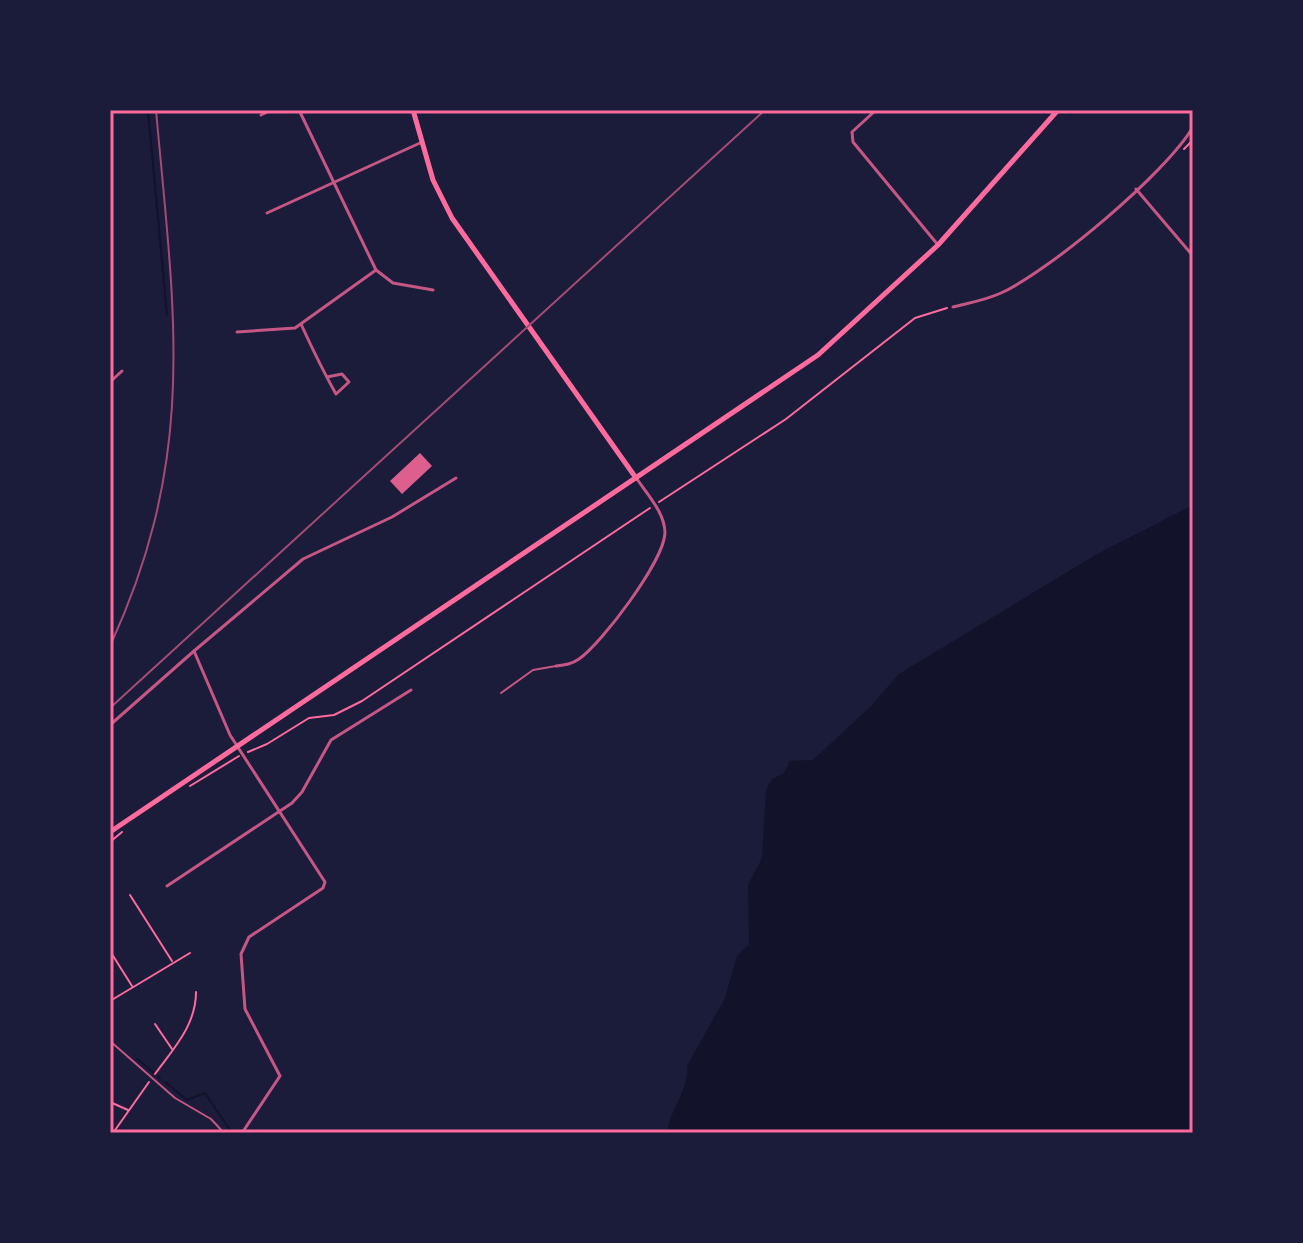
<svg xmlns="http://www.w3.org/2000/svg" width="1303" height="1243" font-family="'Source Sans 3',sans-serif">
<rect width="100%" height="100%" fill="#1b1b3a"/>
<!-- water -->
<path fill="#12122b" d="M1193 505V1133H667C670 1109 689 1090 687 1066L725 998 737 956 749 944 748 885 762 858 766 790 772 779 784 773 790 761 813 760 869 708 899 674 1097 554Z"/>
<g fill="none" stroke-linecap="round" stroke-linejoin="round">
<!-- stream -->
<g stroke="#12122b" stroke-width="2">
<polyline points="148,110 167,315"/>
<polyline points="137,1059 153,1072"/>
<polyline points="158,1076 160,1078"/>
<polyline points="165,1082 187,1100 205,1093 232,1133"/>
</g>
</g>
<!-- building -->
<polygon fill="#dd5f8e" points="420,453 432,466 402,494 390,481"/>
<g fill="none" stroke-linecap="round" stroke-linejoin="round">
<!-- path -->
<g stroke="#ff6b9d" stroke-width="2">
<polyline points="1184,149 1193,140"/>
<polyline points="659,502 786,419 915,318 947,308"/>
<polyline points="248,752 267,744 309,718 334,715 362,701 650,508"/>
<polyline points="190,786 239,756"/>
<polyline points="110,842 122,832"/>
<polyline points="130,895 172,961"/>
<polyline points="110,951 132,986"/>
<polyline points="110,1001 190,953"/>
<polyline points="155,1024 172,1049"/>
<path d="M155 1074C174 1048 196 1025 196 992"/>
<polyline points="110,1102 128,1110"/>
<polyline points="113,1133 149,1082"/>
</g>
<!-- service -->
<g stroke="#c65784" stroke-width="2">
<polyline points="501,693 533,670 556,666"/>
<polyline points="110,1041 175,1098 211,1119 224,1133"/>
</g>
<!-- minor -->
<g stroke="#c65784" stroke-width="3">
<polyline points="299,110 376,270 393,283 433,290"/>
<polyline points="876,110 852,132 853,142 938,245"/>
<polyline points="261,115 271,110"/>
<polyline points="1136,189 1193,256"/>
<polyline points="267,213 420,143"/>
<path d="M953 307C969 303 986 300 1001 293 1051 270 1166 173 1193 127"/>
<path d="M301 324C312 348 323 371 336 394L349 382 342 374 327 377"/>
<polyline points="237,332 295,328 376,270"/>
<polyline points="110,382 122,371"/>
<path d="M556 666C565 665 572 664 579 659 602 643 664 561 665 533 665 513 647 494 637 479"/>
<polyline points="110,725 194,651"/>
<polyline points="167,886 292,803 302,792 331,740 411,690"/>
<polyline points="242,1133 280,1076 245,1009 241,954 249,937 323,888 325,882 230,735 194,651 303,559 392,517 456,478"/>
</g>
<!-- secondary -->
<g stroke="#ff6b9d" stroke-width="5">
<polyline points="413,110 433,180 452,218 636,478"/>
<polyline points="110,832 818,355 938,245 1058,110"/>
</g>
<!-- rail -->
<g stroke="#a44b75" stroke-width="2">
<path d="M110 646C199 454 174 312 156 110"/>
<polyline points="110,708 765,110"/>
</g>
</g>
<!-- border -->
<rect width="1303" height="1243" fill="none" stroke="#1b1b3a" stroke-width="224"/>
<rect x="112" y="112" width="1079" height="1019" fill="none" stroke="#ff6b9d" stroke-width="3"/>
</svg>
